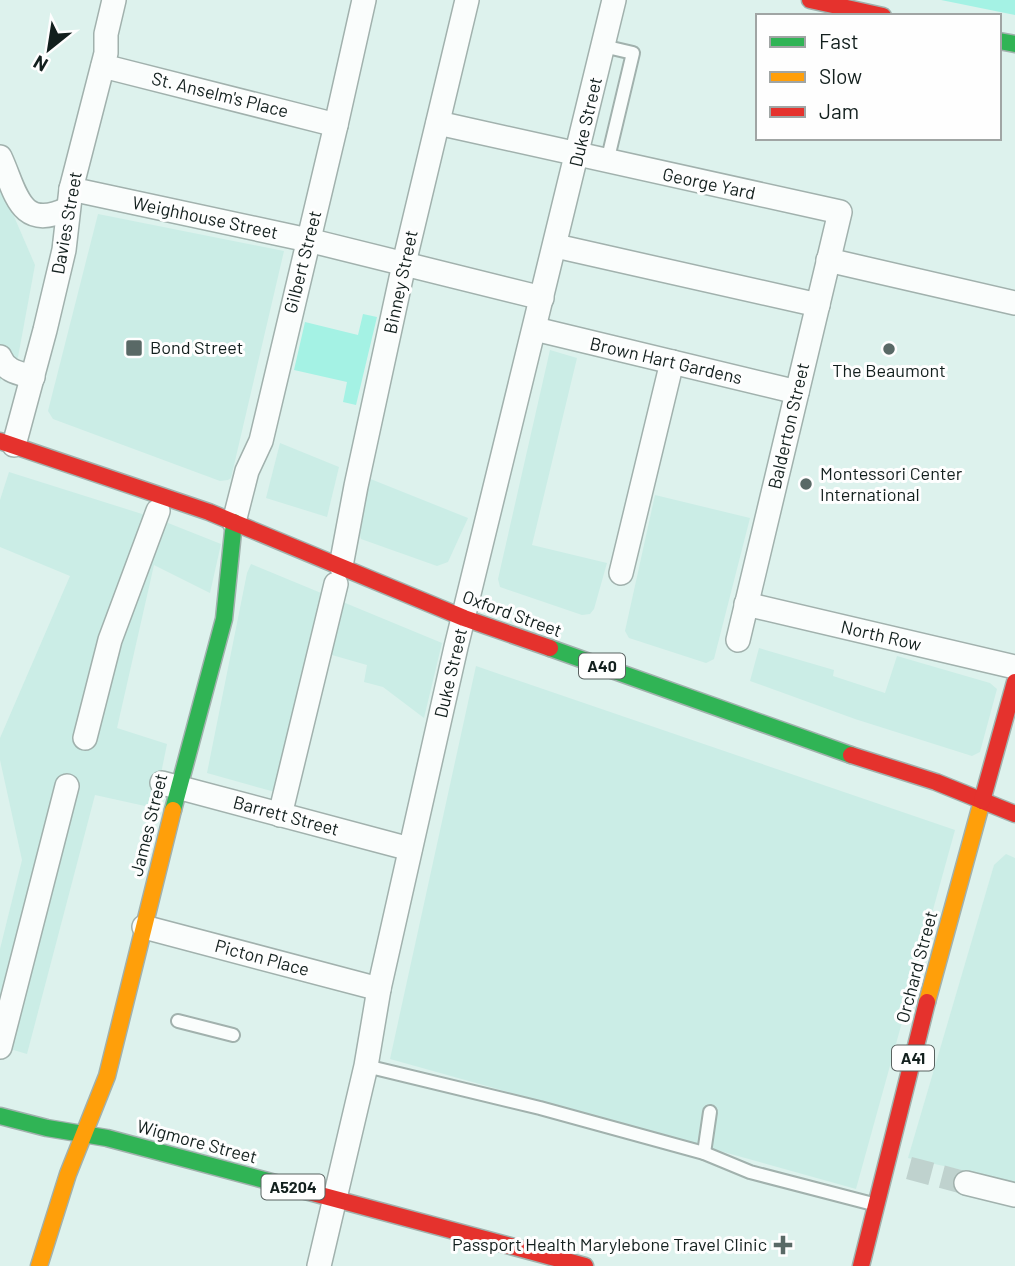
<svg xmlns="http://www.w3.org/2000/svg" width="1015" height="1266" font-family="Barlow,sans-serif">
<rect width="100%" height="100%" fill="#ddf2ed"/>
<!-- built -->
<g fill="#cbede6">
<polygon points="0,184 35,265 18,357 0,381"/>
<polygon points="98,214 284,251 231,478 228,480 220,481 53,419 48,411"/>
<polygon points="550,350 577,358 532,545 607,563 594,609 590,614 582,615 500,587 498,579"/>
<polygon points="280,443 339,467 327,517 266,498"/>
<polygon points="9,472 158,519 221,544 210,593 154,565 117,728 167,744 154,808 95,795 27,1054 0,1046 0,949 22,860 0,760 0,738 70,576 0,547 0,500"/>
<polygon points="368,478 468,518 448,562 437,566 361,539 358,529"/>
<polygon points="655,495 750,518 716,651 714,659 706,663 629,638 625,631"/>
<polygon points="251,564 442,643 424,718 383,687 364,682 367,665 311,649 275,792 207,773 247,573"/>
<polygon points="759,648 834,670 833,676 885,693 897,656 990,683 997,689 980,752 972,756 855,719 750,681"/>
<polygon points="476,666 955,830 856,1189 390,1059"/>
<polygon points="1006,854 1015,858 1015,1182 908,1158 994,865"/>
</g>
<!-- green -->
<g fill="#a4f2e4">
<polygon points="941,0 1015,0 1015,15"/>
<polygon points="363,314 377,317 356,405 343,402 347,382 294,370 305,322 358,335"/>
</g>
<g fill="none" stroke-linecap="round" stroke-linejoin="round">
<!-- street-tunnel -->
<polyline stroke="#bfd2ce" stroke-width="23" stroke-dasharray="23 11" stroke-linecap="butt" points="909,1168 966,1183"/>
<!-- lane casing -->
<g stroke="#a1b1ad" stroke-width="16">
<g id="lane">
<polyline points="603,46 633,53 607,162"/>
<polyline points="178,1021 233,1035"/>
<polyline points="366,1066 540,1108 704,1153 750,1172 873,1204"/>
<polyline points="704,1153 710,1112"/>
</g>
</g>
<!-- street casing -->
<g stroke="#a1b1ad" stroke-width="26">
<g id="street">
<polyline points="103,66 336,125"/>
<polyline points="438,123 840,212 738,640"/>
<path d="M0 157C16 191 19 232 67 209"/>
<polyline points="71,189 308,240 542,298"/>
<polyline points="556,246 818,305"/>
<polyline points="828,260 1015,303"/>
<polyline points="535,329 797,392"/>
<path d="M0 357C6 372 19 373 33 377"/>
<polyline points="14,445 45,330 64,250 71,189 106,53 106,34 114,0"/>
<polyline points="234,522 247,471 261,441 336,125 364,0"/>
<polyline points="341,566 356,486 406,255 467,0"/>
<polyline points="621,573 672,362"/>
<polyline points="746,604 1015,667"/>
<polyline points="85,738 110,640 158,511"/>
<polyline points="162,783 410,849"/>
<polyline points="280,815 336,584"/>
<polyline points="144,927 379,989"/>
<polyline points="0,1047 67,786"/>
<polyline points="966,1183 1015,1195"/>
<polyline points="319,1266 366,1066 379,989 456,647 614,0"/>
</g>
</g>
<!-- fast casing -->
<g stroke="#a1b1ad" stroke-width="19">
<g id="fast">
<polyline points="999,41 1015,44"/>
<polyline points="550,648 851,755"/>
<polyline points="173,810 224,619 234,522"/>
<polyline points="0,1116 47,1128 107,1138 298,1189"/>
</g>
</g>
<!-- slow casing -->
<g stroke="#a1b1ad" stroke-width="19">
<g id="slow">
<polyline points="927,1002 982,801"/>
<polyline points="39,1266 68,1174 107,1076 173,810"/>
</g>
</g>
<!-- jam casing -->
<g stroke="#a1b1ad" stroke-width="19">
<g id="jam">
<polyline points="810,0 883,16"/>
<polyline points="0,441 209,512 464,618 550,648"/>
<polyline points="851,755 936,782 1015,814"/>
<polyline points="982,801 1015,682"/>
<polyline points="298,1189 585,1266"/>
<polyline points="861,1266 927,1002"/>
</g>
</g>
<!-- lane -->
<use href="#lane" stroke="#fafdfc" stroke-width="12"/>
<!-- street -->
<use href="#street" stroke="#fafdfc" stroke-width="23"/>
<!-- fast -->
<use href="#fast" stroke="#30b455" stroke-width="16"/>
<!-- slow -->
<use href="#slow" stroke="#ff9f0a" stroke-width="16"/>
<!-- jam -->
<use href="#jam" stroke="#e5322d" stroke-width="16"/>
</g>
<!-- markers -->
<g fill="#596966" stroke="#fefefe" stroke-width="2.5">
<rect x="125" y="339" width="18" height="18" rx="3.5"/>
<circle cx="889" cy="349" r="7"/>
<circle cx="806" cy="484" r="7"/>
<path d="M779.5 1234.5h7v7h7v7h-7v7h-7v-7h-7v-7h7z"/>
</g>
<g text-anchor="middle" stroke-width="6" stroke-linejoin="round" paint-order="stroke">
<!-- shield labels -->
<g fill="#fefefe" stroke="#596260" stroke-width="2">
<rect x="579" y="653.5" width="46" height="25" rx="5"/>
<rect x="892" y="1045.5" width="42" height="25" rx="5"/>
<rect x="261.5" y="1174.5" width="63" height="25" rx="5"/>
</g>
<g font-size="16" font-weight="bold" fill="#121f1d">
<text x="602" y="672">A40</text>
<text x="913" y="1064">A41</text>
<text x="293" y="1193">A5204</text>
</g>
<!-- street labels -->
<g font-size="18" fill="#121f1d" stroke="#fefefe">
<text transform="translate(220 95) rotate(14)" y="6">St. Anselm's Place</text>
<text transform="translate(586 122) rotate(-77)" y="6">Duke Street</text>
<text transform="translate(709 184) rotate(12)" y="6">George Yard</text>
<text transform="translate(205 218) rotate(12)" y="6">Weighhouse Street</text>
<text transform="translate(67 223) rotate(-80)" y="6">Davies Street</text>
<text transform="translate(303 262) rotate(-76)" y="6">Gilbert Street</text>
<text transform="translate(401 282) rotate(-78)" y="6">Binney Street</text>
<text transform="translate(666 361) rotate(13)" y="6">Brown Hart Gardens</text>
<text transform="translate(789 426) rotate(-77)" y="6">Balderton Street</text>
<text transform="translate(512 614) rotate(20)" y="6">Oxford Street</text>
<text transform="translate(881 636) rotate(13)" y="6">North Row</text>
<text transform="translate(451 673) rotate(-77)" y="6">Duke Street</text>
<text transform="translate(286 816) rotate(15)" y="6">Barrett Street</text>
<text transform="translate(149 825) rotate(-76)" y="6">James Street</text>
<text transform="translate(262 958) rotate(15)" y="6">Picton Place</text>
<text transform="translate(917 967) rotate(-75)" y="6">Orchard Street</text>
<text transform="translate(197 1142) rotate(15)" y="6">Wigmore Street</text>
</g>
<!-- poi labels -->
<g font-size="18" fill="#121f1d" stroke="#fefefe" text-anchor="start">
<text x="150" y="354">Bond Street</text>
<text x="889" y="377" text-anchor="middle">The Beaumont</text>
<text x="820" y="480">Montessori Center<tspan x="820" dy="21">International</tspan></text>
<text x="767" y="1251" text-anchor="end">Passport Health Marylebone Travel Clinic</text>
</g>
</g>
<!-- legend -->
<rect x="756" y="14" width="245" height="126" fill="#fefefe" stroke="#a0a5a4" stroke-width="2"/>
<rect x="770" y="37" width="35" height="10" fill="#30b455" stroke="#a0a5a4" stroke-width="2"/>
<text x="819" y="49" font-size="21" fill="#121f1d">Fast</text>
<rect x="770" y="72" width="35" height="10" fill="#ff9f0a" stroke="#a0a5a4" stroke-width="2"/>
<text x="819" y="84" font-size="21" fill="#121f1d">Slow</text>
<rect x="770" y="107" width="35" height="10" fill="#e5322d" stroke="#a0a5a4" stroke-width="2"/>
<text x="819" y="119" font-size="21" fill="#121f1d">Jam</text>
<!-- north arrow -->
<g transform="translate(49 49) rotate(210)" stroke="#fefefe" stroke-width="5" paint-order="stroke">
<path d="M0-5L12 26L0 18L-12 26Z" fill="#121f1d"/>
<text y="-10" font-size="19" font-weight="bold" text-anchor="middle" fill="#121f1d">N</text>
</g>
</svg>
